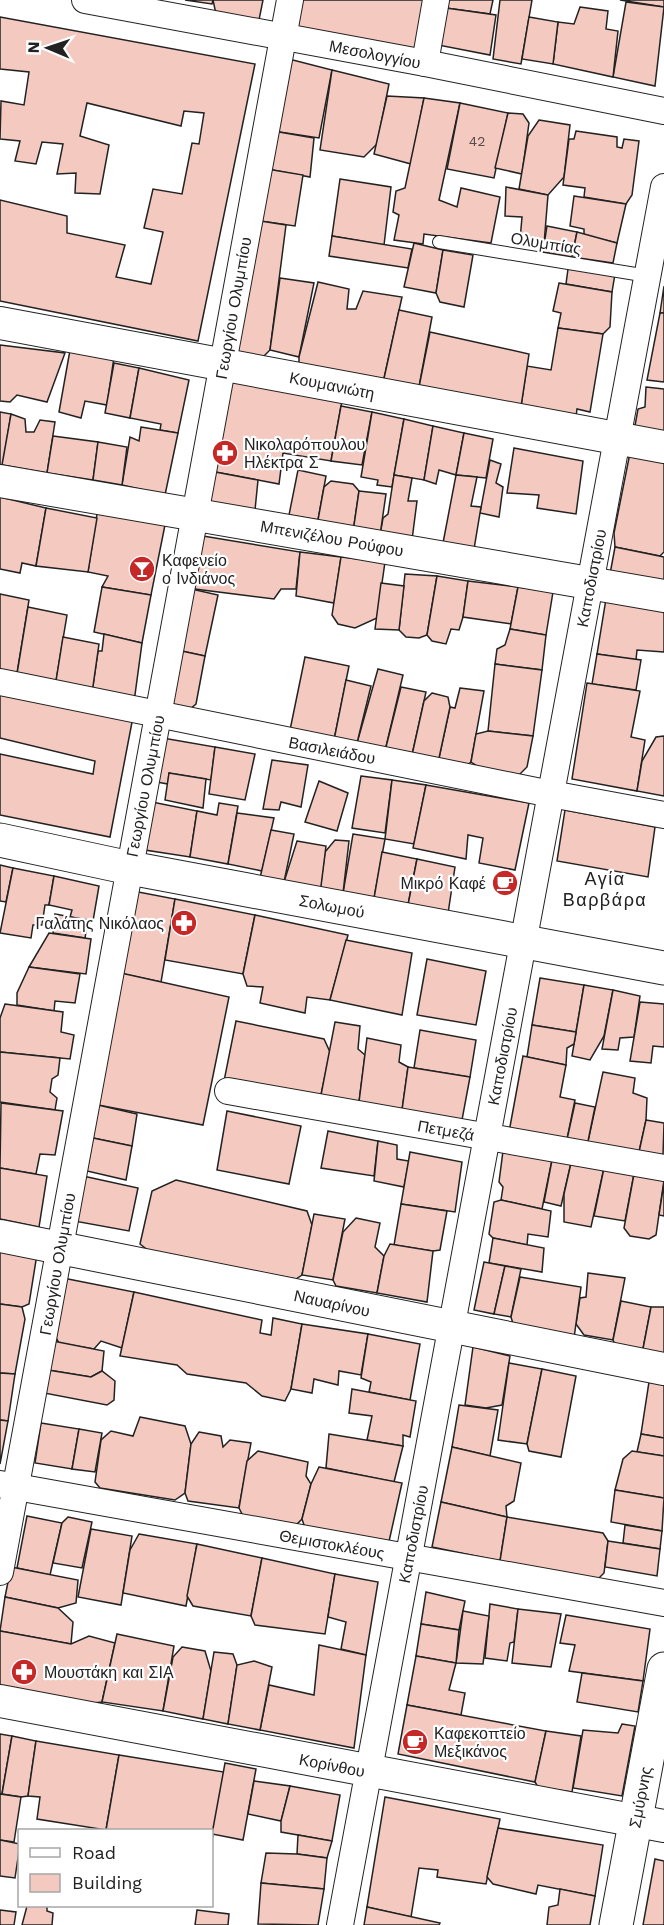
<svg xmlns="http://www.w3.org/2000/svg" width="664" height="1925" font-family="'Work Sans',sans-serif">
<rect width="100%" height="100%" fill="#fff"/>
<!-- building -->
<g fill="#f3c9c0" stroke="#222" stroke-width="1.5">
<polygon points="185,0 213,0 212,4"/>
<polygon points="213,0 263,0 259,20 216,14"/>
<polygon points="297,0 425,0 416,51 292,28"/>
<polygon points="447,0 493,0 490,14 446,8"/>
<polygon points="500,0 532,0 521,64 493,59"/>
<polygon points="620,0 664,0 664,7"/>
<polygon points="626,2 664,7 655,86 613,77"/>
<polygon points="580,7 608,11 606,29 618,31 613,77 553,64 558,22 574,24"/>
<polygon points="446,8 496,15 490,55 438,45"/>
<polygon points="0,17 255,64 198,341 0,301 0,200 67,216 67,233 125,245 116,277 151,284 163,232 144,228 153,189 182,194 192,143 199,144 204,113 184,111 181,126 87,103 80,136 109,145 100,194 75,193 76,173 57,174 63,144 42,142 36,164 15,161 20,141 0,139 1,101 24,105 29,72 0,69"/>
<polygon points="529,17 558,22 553,64 522,59"/>
<polygon points="285,58 332,70 319,138 273,131"/>
<polygon points="332,70 389,84 377,144 364,157 320,150"/>
<polygon points="387,96 424,98 411,164 374,154"/>
<polygon points="424,98 460,103 439,200 457,207 461,188 500,197 491,243 424,234 423,244 394,240 399,215 393,212 396,191 405,188"/>
<polygon points="460,103 508,113 494,178 447,169"/>
<polygon points="508,113 523,114 529,123 522,174 495,168"/>
<polygon points="539,120 570,125 564,177 548,195 519,189 528,136"/>
<polygon points="273,131 314,138 310,177 267,169"/>
<polygon points="576,131 617,137 617,147 622,148 624,139 639,141 632,195 626,204 584,197 585,188 563,185 569,139 574,139"/>
<polygon points="267,169 303,175 295,226 260,221"/>
<polygon points="340,179 391,187 384,245 332,236"/>
<polygon points="506,187 548,195 544,244 520,240 522,217 505,216"/>
<polygon points="574,196 626,204 617,243 584,235 584,229 570,226"/>
<polygon points="254,220 286,225 270,350 262,358 229,353"/>
<polygon points="547,226 577,232 572,257 543,252"/>
<polygon points="577,232 617,243 613,263 572,257"/>
<polygon points="332,236 412,249 408,268 329,256"/>
<polygon points="414,243 443,250 436,293 404,287"/>
<polygon points="443,250 473,255 464,307 440,302 436,293"/>
<polygon points="568,269 615,274 612,292 566,284"/>
<polygon points="280,278 314,283 299,357 270,350"/>
<polygon points="318,282 349,289 347,309 356,309 363,291 402,297 383,383 299,368 299,357"/>
<polygon points="559,283 612,292 610,327 603,334 558,328 561,313 553,311"/>
<polygon points="664,286 664,313 660,313"/>
<polygon points="399,310 432,317 418,392 383,383"/>
<polygon points="660,313 664,313 664,382 647,380"/>
<polygon points="558,328 603,334 590,412 577,409 575,424 520,413 527,366 551,370"/>
<polygon points="430,332 529,354 520,413 418,392"/>
<polygon points="0,345 65,353 47,402 17,395 10,402 0,401"/>
<polygon points="70,350 114,357 107,405 85,401 81,418 59,412"/>
<polygon points="114,363 139,368 130,418 105,413"/>
<polygon points="139,368 189,380 178,433 160,430 161,424 130,418"/>
<polygon points="226,378 342,401 331,461 283,453 279,484 210,471"/>
<polygon points="646,387 664,389 664,436 634,431 638,409 645,407"/>
<polygon points="341,406 372,412 362,465 331,461"/>
<polygon points="0,412 11,414 2,470 0,469"/>
<polygon points="372,412 404,419 392,487 377,485 378,480 361,477"/>
<polygon points="11,414 25,419 26,432 34,432 40,420 55,422 47,473 2,465"/>
<polygon points="404,419 433,426 424,480 394,475"/>
<polygon points="433,426 464,433 456,475 439,470 436,484 424,480"/>
<polygon points="141,427 178,433 165,495 122,485 130,437 139,441"/>
<polygon points="464,433 493,439 486,478 456,475"/>
<polygon points="53,436 98,442 93,480 47,473"/>
<polygon points="98,442 127,447 122,485 93,480"/>
<polygon points="514,448 583,461 576,514 537,508 539,495 507,493"/>
<polygon points="630,453 664,460 664,552 660,556 615,547 614,533"/>
<polygon points="490,460 501,464 496,483 503,487 499,517 480,513"/>
<polygon points="298,470 326,476 318,520 289,515"/>
<polygon points="210,471 258,480 255,510 206,502"/>
<polygon points="394,475 412,478 408,501 417,501 412,540 380,535 383,518 388,514"/>
<polygon points="456,475 477,477 471,506 481,507 474,549 443,543"/>
<polygon points="331,481 353,484 359,491 353,532 318,520 324,487"/>
<polygon points="359,491 386,494 380,535 353,532"/>
<polygon points="0,497 46,508 36,566 22,563 20,573 0,569"/>
<polygon points="98,507 166,520 151,595 102,587 108,576 88,572"/>
<polygon points="46,508 97,518 88,572 36,566"/>
<polygon points="197,535 300,552 296,589 281,589 274,599 187,588"/>
<polygon points="615,547 664,557 664,584 610,574"/>
<polygon points="300,552 341,557 334,603 296,596"/>
<polygon points="341,557 385,562 377,618 355,628 338,624 332,615"/>
<polygon points="405,574 437,576 427,635 419,638 406,637 399,630"/>
<polygon points="437,576 468,581 463,617 459,630 451,629 446,644 432,641 427,635"/>
<polygon points="468,581 518,587 511,624 463,617"/>
<polygon points="381,583 404,586 399,630 375,629"/>
<polygon points="102,587 151,595 142,643 94,632"/>
<polygon points="518,587 553,592 546,635 510,629"/>
<polygon points="187,588 218,595 205,656 177,650"/>
<polygon points="0,594 29,600 16,679 0,676"/>
<polygon points="606,599 664,610 664,652 637,650 636,660 597,654"/>
<polygon points="28,607 67,615 56,681 17,674"/>
<polygon points="510,629 546,635 542,670 495,664 497,649 505,645"/>
<polygon points="104,634 142,643 134,702 92,693 98,651 102,651"/>
<polygon points="63,637 99,644 92,693 56,681"/>
<polygon points="177,650 205,656 196,704 190,709 168,704"/>
<polygon points="597,654 641,660 636,690 592,684"/>
<polygon points="305,657 349,666 334,740 290,730"/>
<polygon points="495,664 542,670 533,736 488,731"/>
<polygon points="378,669 403,675 385,751 357,743"/>
<polygon points="346,680 371,686 357,743 334,740"/>
<polygon points="587,683 640,691 631,737 645,740 637,791 572,779"/>
<polygon points="401,687 426,692 412,755 385,751"/>
<polygon points="460,688 484,691 471,762 461,770 442,766 439,758 450,707 455,708"/>
<polygon points="0,690 133,717 110,837 0,815 0,754 93,774 95,761 0,738"/>
<polygon points="432,693 448,697 450,707 439,758 435,765 412,755 424,701"/>
<polygon points="488,731 533,736 527,767 515,779 480,768 471,762 476,734"/>
<polygon points="664,736 664,796 637,791 642,761 656,737"/>
<polygon points="157,737 215,747 211,780 169,773 168,784 151,781"/>
<polygon points="215,747 255,754 245,800 209,794"/>
<polygon points="272,760 308,765 301,807 281,802 279,810 263,809"/>
<polygon points="169,773 206,779 203,808 165,800"/>
<polygon points="361,776 392,780 385,833 352,828"/>
<polygon points="392,780 426,785 414,844 385,839"/>
<polygon points="319,781 348,793 337,831 305,822"/>
<polygon points="426,785 529,803 515,870 479,863 483,838 468,835 466,859 413,848"/>
<polygon points="152,802 197,811 190,857 145,850"/>
<polygon points="219,803 238,806 228,864 190,857 197,811 217,815"/>
<polygon points="565,810 655,827 648,877 557,861"/>
<polygon points="237,813 274,818 262,871 228,864"/>
<polygon points="271,830 294,834 284,882 260,878"/>
<polygon points="353,834 385,839 373,904 343,893"/>
<polygon points="335,840 349,841 343,893 320,890 325,852"/>
<polygon points="297,841 326,846 320,894 284,882"/>
<polygon points="382,852 417,859 407,910 373,904"/>
<polygon points="417,859 455,867 447,920 407,910"/>
<polygon points="0,865 13,868 6,902 0,901"/>
<polygon points="13,868 54,876 49,905 45,905 42,925 33,925 31,938 0,933"/>
<polygon points="54,876 99,886 93,921 70,917 72,910 49,905"/>
<polygon points="128,890 175,899 161,982 114,972"/>
<polygon points="175,899 255,915 243,974 165,960"/>
<polygon points="55,914 88,920 85,938 53,933"/>
<polygon points="255,915 348,935 330,1000 307,997 305,1013 260,1003 263,987 247,986 243,974"/>
<polygon points="49,933 91,939 86,974 29,967"/>
<polygon points="346,940 412,953 402,1015 330,1000"/>
<polygon points="427,959 486,971 476,1025 417,1015"/>
<polygon points="29,967 80,974 75,1003 55,1001 54,1011 17,1005 17,993"/>
<polygon points="121,973 229,997 203,1125 98,1105"/>
<polygon points="540,978 584,985 576,1032 532,1025"/>
<polygon points="584,985 613,990 604,1036 590,1060 572,1056"/>
<polygon points="613,990 640,996 634,1037 620,1038 618,1050 602,1049"/>
<polygon points="640,1002 664,1004 664,1047 653,1046 651,1063 630,1061"/>
<polygon points="5,1004 63,1012 61,1032 74,1035 70,1059 0,1052 0,1018"/>
<polygon points="236,1021 324,1039 330,1052 321,1095 224,1081"/>
<polygon points="335,1022 360,1026 358,1049 365,1055 359,1102 321,1095"/>
<polygon points="532,1025 576,1032 574,1044 567,1048 566,1065 527,1057"/>
<polygon points="420,1030 476,1040 470,1077 414,1068"/>
<polygon points="367,1038 401,1045 399,1062 408,1067 402,1110 359,1102"/>
<polygon points="0,1052 60,1058 58,1075 52,1079 50,1092 57,1098 55,1110 0,1102"/>
<polygon points="523,1056 566,1065 560,1097 575,1100 566,1144 509,1132"/>
<polygon points="408,1067 470,1077 462,1120 402,1110"/>
<polygon points="603,1072 635,1078 633,1093 647,1098 646,1120 639,1152 587,1146"/>
<polygon points="1,1103 63,1111 55,1155 40,1154 36,1174 0,1168"/>
<polygon points="575,1103 595,1107 587,1146 566,1144"/>
<polygon points="98,1105 137,1114 132,1146 93,1138"/>
<polygon points="227,1111 301,1126 289,1184 217,1170"/>
<polygon points="646,1120 664,1123 663,1156 639,1152"/>
<polygon points="328,1131 378,1141 374,1176 321,1168"/>
<polygon points="93,1138 132,1146 126,1180 87,1171"/>
<polygon points="378,1141 397,1145 397,1159 409,1161 404,1187 374,1181"/>
<polygon points="503,1151 552,1160 542,1209 501,1200 503,1187 499,1182"/>
<polygon points="410,1152 462,1162 455,1212 401,1204"/>
<polygon points="552,1160 571,1163 561,1206 544,1202"/>
<polygon points="571,1163 604,1168 591,1227 564,1222 564,1194"/>
<polygon points="0,1168 47,1176 39,1227 0,1219"/>
<polygon points="604,1168 634,1174 625,1221 594,1216"/>
<polygon points="634,1174 664,1180 656,1235 649,1239 630,1236 624,1228"/>
<polygon points="83,1176 138,1188 129,1231 74,1221"/>
<polygon points="176,1180 307,1211 312,1225 302,1275 296,1279 149,1251 140,1244 152,1191"/>
<polygon points="664,1183 664,1216 659,1215"/>
<polygon points="501,1200 551,1211 548,1237 528,1234 527,1245 493,1238 489,1234 494,1202"/>
<polygon points="401,1204 447,1211 440,1250 433,1251 394,1245"/>
<polygon points="314,1214 345,1219 333,1280 302,1275"/>
<polygon points="356,1218 380,1223 375,1247 384,1256 377,1293 336,1286 333,1280 343,1232"/>
<polygon points="493,1238 544,1248 542,1272 489,1263"/>
<polygon points="390,1244 433,1251 427,1302 377,1293 384,1256"/>
<polygon points="0,1247 37,1254 29,1304 22,1307 0,1304"/>
<polygon points="484,1262 505,1266 494,1314 474,1310"/>
<polygon points="505,1266 521,1269 511,1317 494,1314"/>
<polygon points="588,1273 625,1278 613,1340 584,1335 576,1324 580,1298 586,1297"/>
<polygon points="520,1277 581,1287 574,1338 514,1327 511,1317"/>
<polygon points="63,1278 134,1292 122,1348 101,1341 94,1349 59,1343 53,1332"/>
<polygon points="134,1292 262,1320 260,1333 271,1335 273,1318 302,1324 291,1389 285,1401 262,1396 246,1383 187,1374 177,1365 120,1356"/>
<polygon points="621,1301 651,1307 642,1354 617,1349 613,1340"/>
<polygon points="0,1304 22,1307 25,1319 15,1374 0,1373"/>
<polygon points="651,1307 664,1307 664,1358 642,1354"/>
<polygon points="302,1324 368,1334 361,1375 339,1371 338,1385 314,1379 312,1393 291,1389"/>
<polygon points="368,1334 420,1344 410,1400 369,1392 371,1382 361,1378"/>
<polygon points="53,1341 104,1351 102,1371 91,1377 48,1370"/>
<polygon points="473,1347 510,1356 502,1405 486,1408 465,1405"/>
<polygon points="509,1363 542,1369 527,1444 498,1440"/>
<polygon points="542,1369 576,1376 561,1457 529,1451 527,1444"/>
<polygon points="48,1370 91,1377 102,1371 115,1381 114,1400 107,1405 44,1393"/>
<polygon points="0,1373 15,1374 8,1421 0,1420"/>
<polygon points="649,1382 664,1385 664,1438 641,1434"/>
<polygon points="352,1389 416,1401 410,1437 403,1435 403,1446 367,1440 372,1416 349,1413"/>
<polygon points="459,1405 498,1410 490,1456 452,1447"/>
<polygon points="140,1417 185,1426 191,1444 185,1493 175,1500 100,1488 95,1482 101,1440 111,1431 133,1436"/>
<polygon points="0,1420 8,1421 0,1464"/>
<polygon points="41,1423 79,1429 72,1469 35,1463"/>
<polygon points="79,1429 102,1433 95,1472 72,1469"/>
<polygon points="199,1432 221,1436 223,1447 230,1440 251,1443 239,1508 188,1501 185,1493 191,1444"/>
<polygon points="329,1434 403,1446 394,1482 326,1468"/>
<polygon points="641,1434 664,1438 664,1456 637,1452"/>
<polygon points="452,1447 521,1463 514,1501 506,1506 507,1517 441,1502"/>
<polygon points="258,1451 308,1462 306,1476 311,1484 302,1519 295,1526 243,1516 239,1508 247,1461"/>
<polygon points="632,1451 664,1456 664,1498 615,1490 623,1459"/>
<polygon points="319,1467 402,1483 388,1546 305,1528 302,1519 311,1484"/>
<polygon points="615,1490 664,1498 662,1531 611,1522"/>
<polygon points="441,1502 507,1517 500,1561 432,1547"/>
<polygon points="27,1516 62,1523 50,1575 17,1568"/>
<polygon points="68,1517 92,1522 82,1568 53,1563 62,1523"/>
<polygon points="507,1517 603,1533 608,1541 604,1573 596,1581 500,1561"/>
<polygon points="625,1525 662,1531 660,1549 623,1543"/>
<polygon points="91,1529 132,1536 121,1605 78,1597"/>
<polygon points="139,1534 197,1544 186,1606 123,1593 130,1550"/>
<polygon points="608,1541 660,1549 657,1576 605,1567"/>
<polygon points="197,1544 262,1558 251,1616 193,1606 187,1596"/>
<polygon points="262,1558 335,1574 325,1634 255,1625 251,1616"/>
<polygon points="11,1567 78,1580 76,1603 58,1608 5,1597"/>
<polygon points="335,1574 378,1582 366,1655 341,1649 346,1622 328,1617"/>
<polygon points="426,1592 465,1601 459,1630 421,1624"/>
<polygon points="5,1597 58,1608 73,1622 71,1644 0,1631"/>
<polygon points="490,1604 518,1609 514,1642 510,1643 507,1661 485,1658"/>
<polygon points="518,1609 561,1614 551,1667 512,1663"/>
<polygon points="463,1611 489,1616 483,1664 456,1663"/>
<polygon points="566,1615 650,1629 643,1681 569,1671 575,1645 560,1643"/>
<polygon points="421,1624 459,1630 456,1663 416,1656"/>
<polygon points="0,1631 71,1644 89,1636 115,1643 102,1702 94,1703 0,1686"/>
<polygon points="117,1634 174,1646 163,1711 102,1702"/>
<polygon points="319,1645 366,1655 354,1748 260,1730 269,1685 314,1695"/>
<polygon points="182,1647 205,1651 211,1671 203,1719 163,1711 173,1657"/>
<polygon points="214,1652 233,1654 237,1665 228,1724 203,1719"/>
<polygon points="416,1656 456,1663 449,1690 465,1693 461,1715 407,1705"/>
<polygon points="254,1661 272,1667 260,1730 228,1724 237,1665"/>
<polygon points="582,1673 643,1681 638,1712 577,1702"/>
<polygon points="407,1705 546,1731 535,1782 398,1754"/>
<polygon points="622,1724 635,1726 622,1796 573,1788 583,1730 618,1733"/>
<polygon points="546,1731 581,1736 572,1792 538,1787 535,1782"/>
<polygon points="0,1734 12,1736 2,1794 0,1794"/>
<polygon points="12,1736 36,1741 28,1796 21,1797 2,1794"/>
<polygon points="36,1741 119,1755 106,1830 37,1819 40,1797 28,1796"/>
<polygon points="119,1755 224,1772 212,1840 212,1830 106,1830"/>
<polygon points="225,1763 256,1769 243,1840 212,1834"/>
<polygon points="254,1781 290,1786 281,1821 248,1814"/>
<polygon points="290,1786 340,1795 332,1841 281,1832 281,1821"/>
<polygon points="0,1794 21,1797 14,1842 0,1840"/>
<polygon points="385,1797 500,1819 486,1884 437,1877 438,1870 419,1868 411,1917 367,1907"/>
<polygon points="498,1828 603,1845 595,1896 538,1885 536,1894 493,1884 487,1877"/>
<polygon points="298,1835 332,1841 327,1858 297,1854"/>
<polygon points="0,1840 20,1844 15,1878 0,1876"/>
<polygon points="266,1853 297,1854 327,1858 324,1889 261,1883"/>
<polygon points="655,1859 664,1861 664,1925 643,1925"/>
<polygon points="261,1883 324,1889 318,1925 258,1924"/>
<polygon points="560,1889 595,1896 590,1925 547,1925 549,1907 558,1905"/>
<polygon points="27,1906 47,1906 47,1911 53,1913 52,1925 22,1925"/>
<polygon points="367,1907 440,1923 439,1925 364,1925"/>
<polygon points="0,1910 16,1912 14,1925 0,1925"/>
<polygon points="197,1910 229,1914 228,1925 195,1925"/>
</g>
<g fill="none" stroke-linecap="round" stroke-linejoin="round">
<!-- service casing -->
<g stroke="#222" stroke-width="14">
<polyline id="service" points="439,242 648,276"/>
</g>
<!-- minor casing -->
<g stroke="#222" stroke-width="28">
<g id="minor">
<polyline points="85,0 425,63 664,111"/>
<polyline points="425,63 436,0"/>
<polyline points="0,682 551,794 664,815"/>
<polyline points="228,1091 664,1168"/>
<polyline points="0,1484 664,1603"/>
<polyline points="0,1572 290,0"/>
<polyline points="340,1925 664,187"/>
</g>
</g>
<!-- tertiary casing -->
<g stroke="#222" stroke-width="34">
<g id="tertiary">
<polyline points="0,323 664,447"/>
<polyline points="0,481 664,596"/>
<polyline points="0,1236 664,1369"/>
<polyline points="0,1701 664,1826"/>
</g>
</g>
<!-- secondary casing -->
<g stroke="#222" stroke-width="35">
<g id="secondary">
<polyline points="0,840 130,868 664,968"/>
<polyline points="616,1925 664,1669"/>
</g>
</g>
<!-- service -->
<use href="#service" stroke="#fff" stroke-width="12"/>
<!-- minor -->
<use href="#minor" stroke="#fff" stroke-width="26"/>
<!-- tertiary -->
<use href="#tertiary" stroke="#fff" stroke-width="32"/>
<!-- secondary -->
<use href="#secondary" stroke="#fff" stroke-width="33"/>
</g>
<!-- icons -->
<defs>
<g id="pharmacy-disc" transform="scale(1.35)"><circle r="9.5" fill="#c62828" stroke="#fff"/><path d="M-2-6h4v4h4v4h-4v4h-4v-4h-4v-4h4Z" fill="#fff"/></g>
<g id="bar-disc" transform="scale(1.35)"><circle r="9.5" fill="#c62828" stroke="#fff"/><path d="M-6-5H6L.8 .8V4.5H3.5V6h-7V4.5H-.8V.8Z" fill="#fff"/></g>
<g id="cafe-disc" transform="scale(1.35)"><circle r="9.5" fill="#c62828" stroke="#fff"/><path d="M-5.5-4.5H6V0H3Q3 3.5 0 3.5H-2.5Q-5.5 3.5-5.5 0ZM3-3.2v2h1.7v-2ZM-6 4.5H4V6H-6Z" fill="#fff"/></g>
</defs>
<g fill-rule="evenodd">
<use href="#pharmacy-disc" x="225" y="453"/>
<use href="#bar-disc" x="142" y="569"/>
<use href="#cafe-disc" x="505" y="883"/>
<use href="#pharmacy-disc" x="184" y="923"/>
<use href="#pharmacy-disc" x="24" y="1672"/>
<use href="#cafe-disc" x="415" y="1742"/>
</g>
<g text-anchor="middle" stroke-width="4.5" stroke-linejoin="round" paint-order="stroke">
<!-- number labels -->
<g font-size="14" fill="#564c4a">
<text x="477" y="146">42</text>
</g>
<!-- street labels -->
<g font-size="16" fill="#222" stroke="#fff">
<text transform="translate(375 54) rotate(11)" y="6">Μεσολογγίου</text>
<text transform="translate(546 243) rotate(9)" y="6">Ολυμπίας</text>
<text transform="translate(233 308) rotate(-80)" y="6">Γεωργίου Ολυμπίου</text>
<text transform="translate(332 385) rotate(11)" y="6">Κουμανιώτη</text>
<text transform="translate(332 538) rotate(10)" y="6">Μπενιζέλου Ρούφου</text>
<text transform="translate(591 578) rotate(-79)" y="6">Καποδιστρίου</text>
<text transform="translate(332 750) rotate(11)" y="6">Βασιλειάδου</text>
<text transform="translate(145 786) rotate(-79)" y="6">Γεωργίου Ολυμπίου</text>
<text transform="translate(332 906) rotate(11)" y="6">Σολωμού</text>
<text transform="translate(502 1056) rotate(-79)" y="6">Καποδιστρίου</text>
<text transform="translate(446 1130) rotate(10)" y="6">Πετμεζά</text>
<text transform="translate(57 1264) rotate(-80)" y="6">Γεωργίου Ολυμπίου</text>
<text transform="translate(332 1303) rotate(12)" y="6">Ναυαρίνου</text>
<text transform="translate(413 1534) rotate(-79)" y="6">Καποδιστρίου</text>
<text transform="translate(332 1544) rotate(10)" y="6">Θεμιστοκλέους</text>
<text transform="translate(332 1765) rotate(11)" y="6">Κορίνθου</text>
<text transform="translate(640 1797) rotate(-79)" y="6">Σμύρνης</text>
</g>
<!-- poi labels -->
<g font-size="16" fill="#222" stroke="#fff" text-anchor="start">
<text x="244" y="450">Νικολαρόπουλου<tspan x="244" dy="18">Ηλέκτρα Σ</tspan></text>
<text x="162" y="566">Καφενείο<tspan x="162" dy="18">ο Ινδιάνος</tspan></text>
<text x="486" y="889" text-anchor="end">Μικρό Καφέ</text>
<text x="164" y="929" text-anchor="end">Γαλάτης Νικόλαος</text>
<text x="44" y="1678">Μουστάκη και ΣΙΑ</text>
<text x="434" y="1739">Καφεκοπτείο<tspan x="434" dy="18">Μεξικάνος</tspan></text>
</g>
<!-- neighbourhood labels -->
<g font-size="18" letter-spacing="1.5" fill="#222" stroke="#fff">
<text x="605" y="885">Αγία<tspan x="605" dy="21">Βαρβάρα</tspan></text>
</g>
</g>
<!-- legend -->
<rect x="18" y="1829" width="195" height="78" fill="#ffffff" stroke="#a7a7a7" stroke-width="1.5"/>
<rect x="30" y="1848" width="30" height="9" fill="#ffffff" stroke="#a7a7a7" stroke-width="1.5"/>
<text x="72" y="1859" font-size="18" fill="#222222">Road</text>
<rect x="30" y="1874" width="30" height="18" fill="#f3c9c0" stroke="#a7a7a7" stroke-width="1.5"/>
<text x="72" y="1889" font-size="18" fill="#222222">Building</text>
<!-- north arrow -->
<g transform="translate(48 48) rotate(272)" stroke="#ffffff" stroke-width="4.5" paint-order="stroke">
<path d="M0-4.5L10 22L0 15L-10 22Z" fill="#222222"/>
<text y="-9" font-size="16" font-weight="bold" text-anchor="middle" fill="#222222">N</text>
</g>
</svg>
